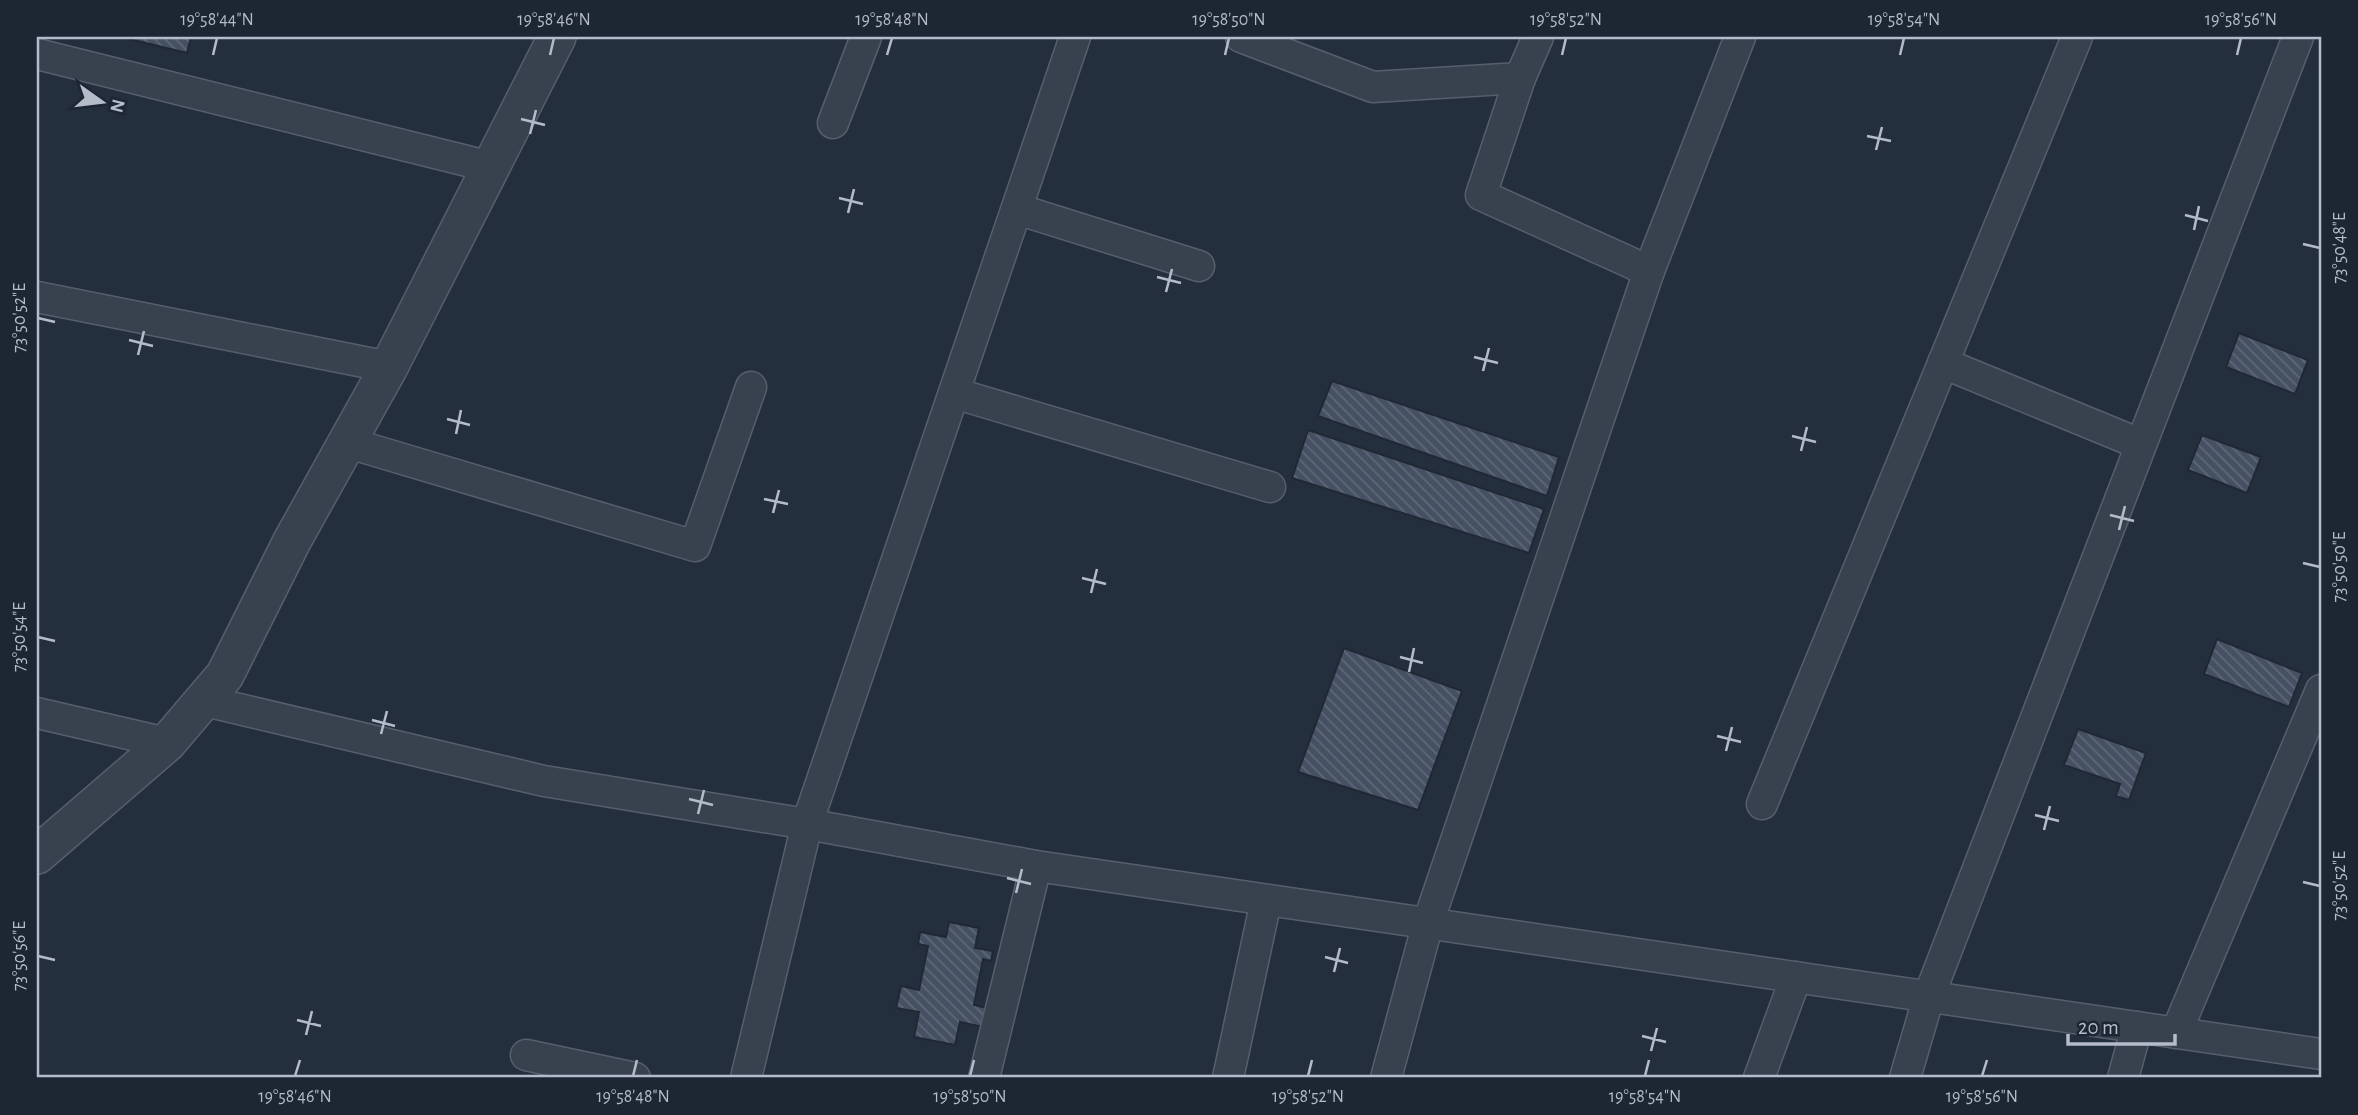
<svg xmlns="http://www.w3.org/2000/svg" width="2358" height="1115" font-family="'Alegreya Sans',sans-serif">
<defs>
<pattern id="building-back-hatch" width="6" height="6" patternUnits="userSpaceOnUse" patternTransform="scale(1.75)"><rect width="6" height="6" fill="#455162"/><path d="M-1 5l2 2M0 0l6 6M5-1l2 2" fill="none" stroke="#5d6877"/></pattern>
</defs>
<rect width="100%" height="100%" fill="#242f3e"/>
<!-- building -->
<g fill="url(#building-back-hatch)" stroke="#1f2835" stroke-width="2">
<polygon points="121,37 191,37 187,53"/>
<polygon points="2239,333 2308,360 2295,394 2226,367"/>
<polygon points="1332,381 1559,457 1547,496 1318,416"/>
<polygon points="1308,430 1544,509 1529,553 1292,478"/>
<polygon points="2202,435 2261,457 2247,493 2188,470"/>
<polygon points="2217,639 2302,673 2289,707 2204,674"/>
<polygon points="1344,648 1462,691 1418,810 1298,772"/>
<polygon points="2078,729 2146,753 2129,800 2116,796 2120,784 2064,765"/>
<polygon points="949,922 979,928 975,948 993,951 991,961 983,959 974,1005 987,1008 983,1027 960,1022 955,1045 914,1037 919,1012 896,1008 901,986 919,990 928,946 918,944 920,932 946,937"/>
</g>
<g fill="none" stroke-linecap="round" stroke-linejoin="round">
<!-- minor casing -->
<g stroke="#565f6c" stroke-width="33">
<g id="minor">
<polyline points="1241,37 1373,87 1520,78 1538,37"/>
<polyline points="37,54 491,167"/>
<polyline points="1520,78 1481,195 1649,271"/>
<polyline points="833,123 866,37"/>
<polyline points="1017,209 1199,266"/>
<polyline points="37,297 389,367"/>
<polyline points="1943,363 2140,444"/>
<polyline points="954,393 1270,487"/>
<polyline points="349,443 695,546 751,387"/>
<polyline points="205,701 544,781 807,824 1036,866 2321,1054"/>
<polyline points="37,713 167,743"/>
<polyline points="1762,804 2077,37"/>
<polyline points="2176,1033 2321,690"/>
<polyline points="526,1055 635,1078"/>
<polyline points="746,1078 807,824 1075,37"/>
<polyline points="984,1078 1036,866"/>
<polyline points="1228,1078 1266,901"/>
<polyline points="1386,1078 1428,923 1649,271 1740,37"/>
<polyline points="1759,1078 1796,977"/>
<polyline points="1905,1078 1929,996 2298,37"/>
<polyline points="2123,1078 2137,1027"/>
</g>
</g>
<!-- tertiary casing -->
<g stroke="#565f6c" stroke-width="40">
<polyline id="tertiary" points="37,855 167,743 225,675 292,541 389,367 557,37"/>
</g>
<!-- minor -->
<use href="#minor" stroke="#38414e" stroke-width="30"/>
<!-- tertiary -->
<use href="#tertiary" stroke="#38414e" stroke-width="37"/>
</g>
<!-- ticks -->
<path fill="none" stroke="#b4bcc9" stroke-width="2.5" d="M213 55 217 38M550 55 554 38M887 55 892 38M1225 55 1229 38M1562 55 1566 38M1900 55 1904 38M2237 55 2241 38M521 119 545 125M530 134 536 110M1867 136 1891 141M1876 150 1882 127M839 198 863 204M848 213 854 189M2185 215 2208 221M2194 230 2199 206M2303 244 2320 248M1157 277 1181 283M1166 292 1172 269M38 318 55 322M129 340 153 346M138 355 144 331M1474 357 1498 363M1483 371 1489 348M447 419 470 425M456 434 461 410M1792 436 1816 442M1801 451 1807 427M764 499 788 504M773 513 779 490M2110 515 2134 521M2119 530 2125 506M2303 563 2320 567M1082 578 1106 584M1091 593 1097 569M38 637 55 641M1400 657 1423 663M1409 672 1414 648M372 720 395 726M381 734 387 711M1717 736 1741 742M1726 751 1732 727M689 799 713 805M698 814 704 790M2035 815 2059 821M2044 830 2050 806M1007 878 1031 884M2303 882 2320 886M1016 893 1022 869M38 956 55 960M1325 957 1348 963M1334 972 1340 948M297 1020 321 1026M306 1035 312 1011M1642 1036 1666 1042M1651 1051 1657 1028M295 1076 300 1060M633 1076 637 1060M970 1076 974 1060M1308 1076 1312 1060M1645 1076 1649 1060M1982 1076 1987 1060"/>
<!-- border -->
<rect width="2358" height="1115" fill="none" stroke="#1d2633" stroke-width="77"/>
<!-- north arrow -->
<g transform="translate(102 102) rotate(104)" stroke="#1d2633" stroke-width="5" paint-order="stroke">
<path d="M0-5L12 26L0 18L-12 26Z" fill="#b4bcc9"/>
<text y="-10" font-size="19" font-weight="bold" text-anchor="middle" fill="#b4bcc9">N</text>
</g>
<!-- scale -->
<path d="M2068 1034v10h107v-10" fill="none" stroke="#b4bcc9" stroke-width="3.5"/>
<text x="2078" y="1034" font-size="21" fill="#b4bcc9" stroke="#1d2633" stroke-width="5" paint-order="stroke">20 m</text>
<rect x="38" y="38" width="2282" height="1038" fill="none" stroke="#b4bcc9" stroke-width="2.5"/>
<g font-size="18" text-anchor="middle" fill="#b4bcc9">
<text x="217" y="25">19°58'44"N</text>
<text x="554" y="25">19°58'46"N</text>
<text x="892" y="25">19°58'48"N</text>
<text x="1229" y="25">19°58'50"N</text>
<text x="1566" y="25">19°58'52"N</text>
<text x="1904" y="25">19°58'54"N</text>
<text x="2241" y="25">19°58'56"N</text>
<text transform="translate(2339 248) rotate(-90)" y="6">73°50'48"E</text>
<text transform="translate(19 318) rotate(-90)" y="6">73°50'52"E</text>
<text transform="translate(2339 567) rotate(-90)" y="6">73°50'50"E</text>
<text transform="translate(19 637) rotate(-90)" y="6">73°50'54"E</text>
<text transform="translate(2339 886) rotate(-90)" y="6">73°50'52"E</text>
<text transform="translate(19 956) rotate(-90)" y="6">73°50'56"E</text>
<text x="295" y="1102">19°58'46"N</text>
<text x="633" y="1102">19°58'48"N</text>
<text x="970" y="1102">19°58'50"N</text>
<text x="1308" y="1102">19°58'52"N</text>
<text x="1645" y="1102">19°58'54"N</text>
<text x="1982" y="1102">19°58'56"N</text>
</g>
</svg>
